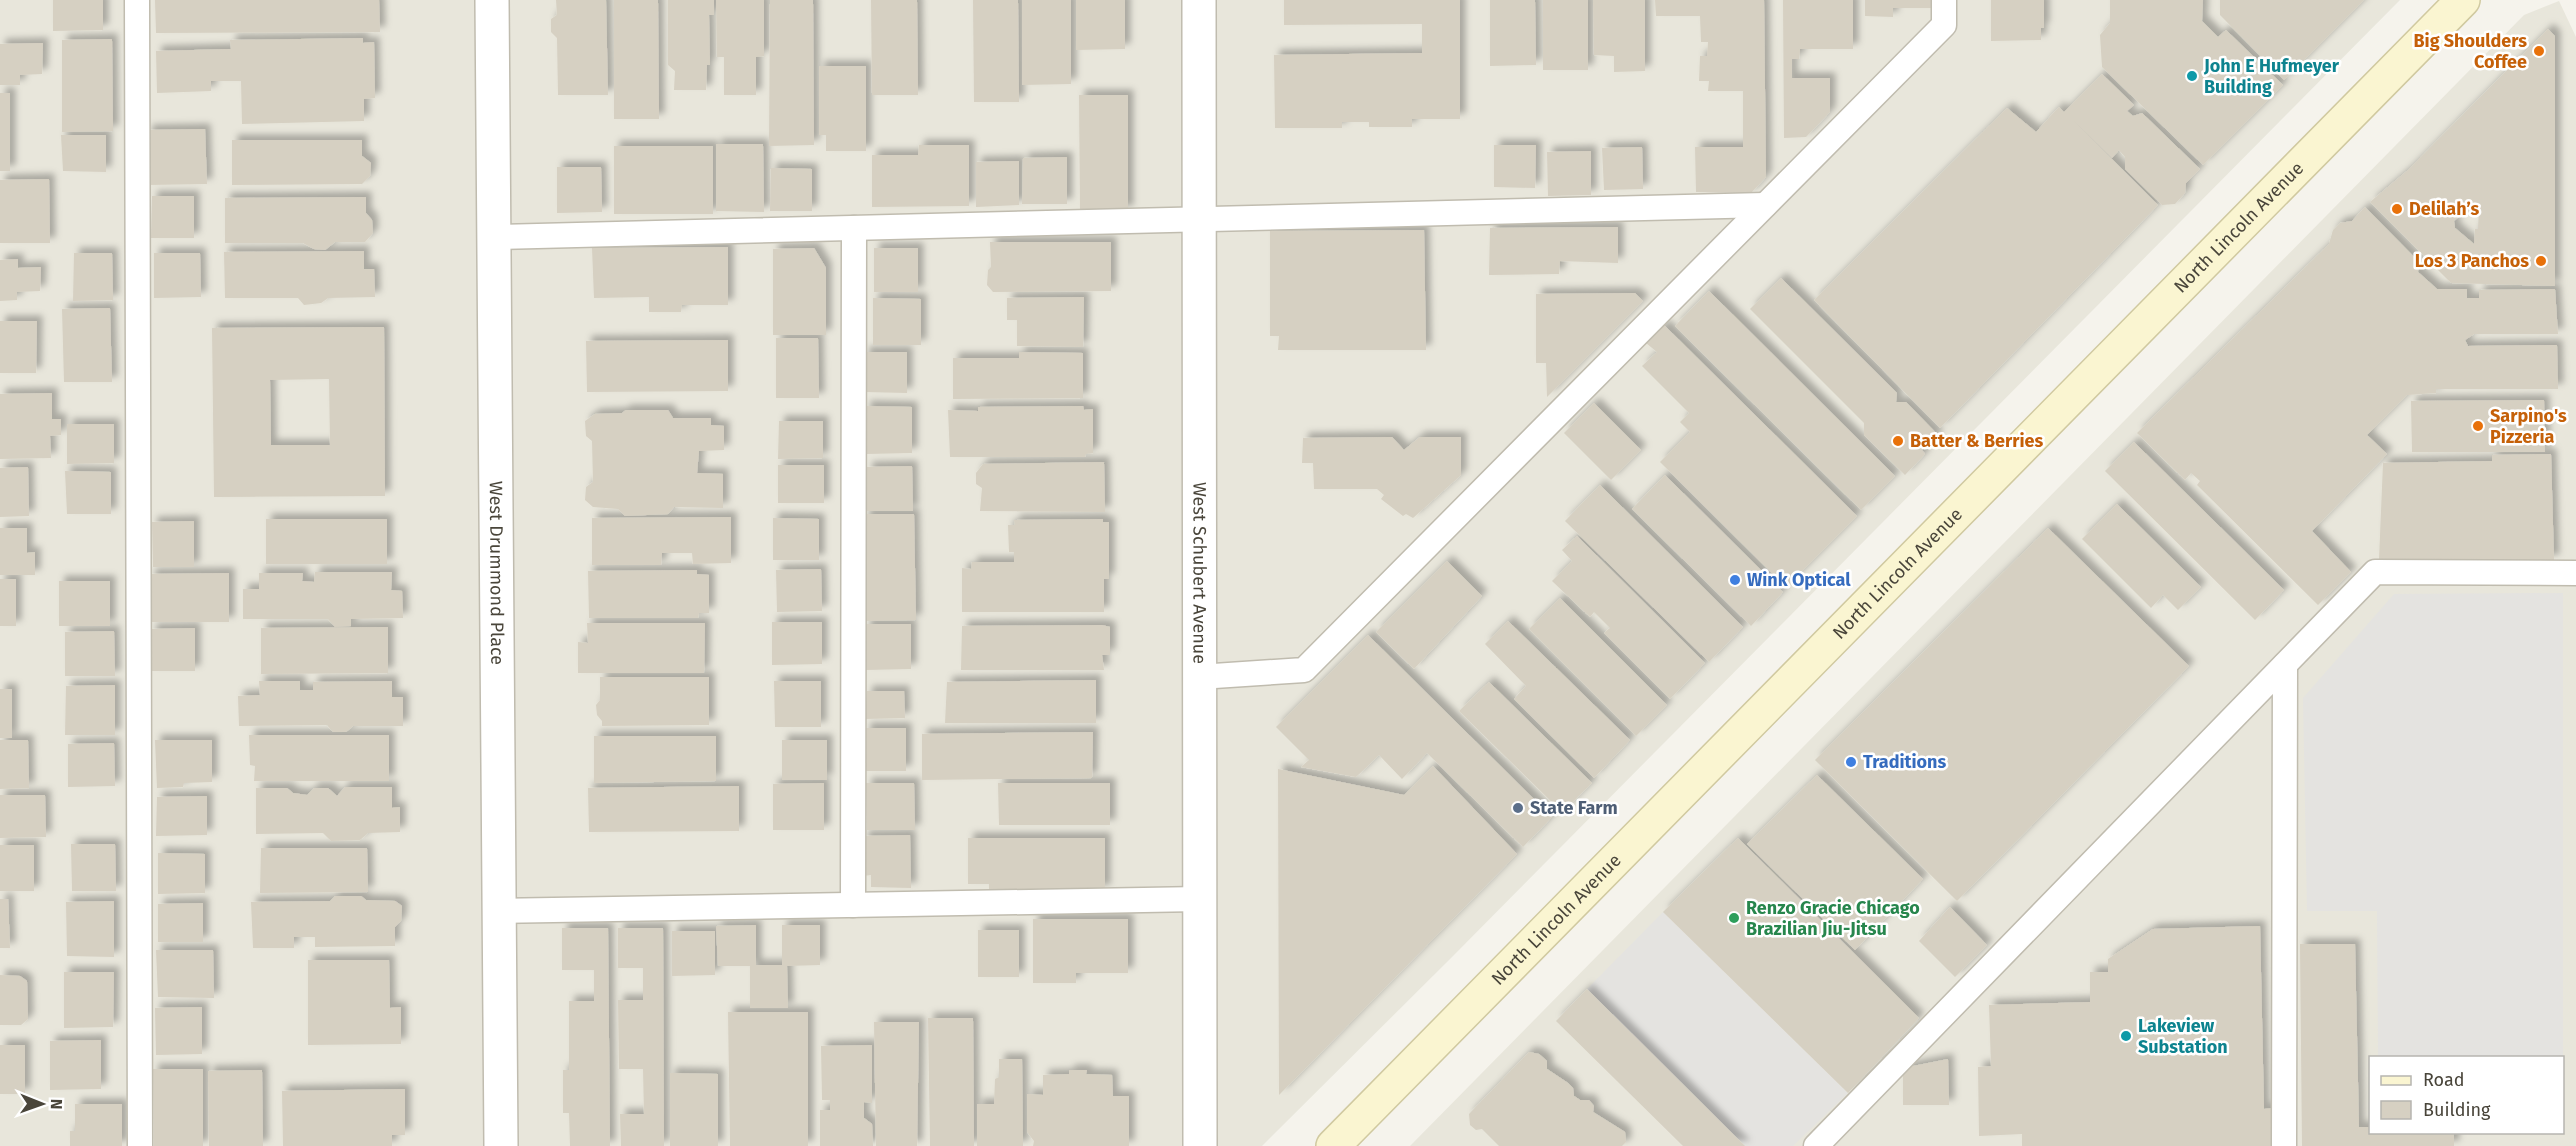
<svg xmlns="http://www.w3.org/2000/svg" width="2576" height="1146" font-family="'Fira Sans',sans-serif">
<defs>
<filter id="shadow"><feDropShadow dx="5.5" dy="-5.5" stdDeviation="3" flood-color="#0004"/></filter>
</defs>
<rect width="100%" height="100%" fill="#f5f3ec"/>
<!-- residential -->
<g fill="#e8e6db" fill-rule="evenodd">
<polygon points="0,0 2400,0 1451,958 1262,1146 0,1146"/>
<path d="M2559 1 2576 37V1146H1410L2524 15ZM2370 1058H2562V1132H2370Z"/>
</g>
<!-- parking -->
<g fill="#e4e3e0">
<polygon points="2563,593 2563,1108 2562,1058 2378,1057 2377,911 2307,911 2303,698 2394,594"/>
<polygon points="1663,912 1848,1093 1793,1146 1745,1146 1587,989"/>
</g>
<!-- building -->
<g fill="#d6d0c2" fill-rule="evenodd" filter="url(#shadow)">
<polygon points="53,0 103,0 103,30 53,31"/>
<polygon points="155,0 379,0 380,32 156,33"/>
<polygon points="556,0 606,0 608,95 558,95 557,38 551,32 551,19 557,15"/>
<polygon points="614,0 658,0 659,119 614,119"/>
<polygon points="668,0 714,0 714,15 709,15 710,65 707,65 706,90 674,90 675,71 668,65"/>
<polygon points="716,0 764,0 764,56 756,57 756,95 724,95 724,57 717,57"/>
<polygon points="770,0 813,0 814,145 769,146"/>
<polygon points="871,0 917,0 918,95 872,95"/>
<polygon points="973,0 1018,0 1019,102 974,102"/>
<polygon points="1022,0 1071,0 1071,84 1022,85"/>
<polygon points="1076,0 1125,0 1125,49 1076,50"/>
<polygon points="1284,0 1460,0 1460,119 1412,119 1412,127 1369,127 1369,122 1342,122 1342,128 1275,128 1274,55 1422,53 1422,24 1284,25"/>
<polygon points="1490,0 1535,0 1536,65 1490,66"/>
<rect x="1543" y="0" width="45" height="70"/>
<polygon points="1593,0 1645,0 1645,71 1614,72 1614,56 1594,55"/>
<polygon points="1655,0 1764,0 1766,177 1751,193 1696,192 1695,147 1743,147 1743,91 1708,91 1709,81 1699,81 1700,56 1707,56 1708,42 1701,42 1700,16 1656,16"/>
<polygon points="1783,0 1853,0 1853,49 1800,49 1799,59 1792,59 1792,78 1830,78 1830,112 1806,137 1784,138"/>
<polygon points="1865,0 1937,0 1937,8 1893,8 1893,17 1865,16"/>
<polygon points="1991,0 2044,0 2044,28 2041,28 2041,40 1991,41"/>
<polygon points="2110,0 2203,0 2202,21 2218,37 2226,30 2283,85 2203,165 2102,67 2100,35 2110,23"/>
<polygon points="2220,0 2364,0 2284,80 2220,15"/>
<path d="M2548 29 2555 36V286L2451 283 2370 202 2407 171ZM2479 208 2478 229H2475L2474 244 2455 228 2454 221 2468 209Z"/>
<polygon points="363,38 363,43 374,42 375,98 364,99 364,121 242,124 241,81 211,81 211,91 157,93 156,51 231,49 230,40"/>
<polygon points="112,39 113,131 62,132 62,40"/>
<polygon points="43,43 42,74 20,75 20,85 0,85 0,44"/>
<polygon points="819,66 866,66 866,151 826,151 826,135 819,135"/>
<polygon points="2102,74 2134,105 2127,111 2133,116 2142,113 2200,169 2186,183 2185,193 2175,204 2162,205 2125,169 2125,157 2119,150 2112,158 2073,120 2158,205 1940,428 1814,300 2007,108 2036,132 2059,107 2064,112"/>
<rect x="0" y="93" width="10" height="78"/>
<polygon points="1079,95 1128,95 1128,211 1080,211"/>
<polygon points="205,129 207,184 147,185 147,130"/>
<polygon points="61,135 106,135 106,172 63,171"/>
<polygon points="232,140 362,140 362,156 371,163 370,176 362,184 232,185"/>
<polygon points="716,144 763,144 764,212 716,211"/>
<polygon points="919,145 969,145 969,206 872,207 872,155 918,155"/>
<polygon points="1494,145 1536,145 1535,188 1494,187"/>
<rect x="614" y="146" width="99" height="68"/>
<polygon points="1642,147 1643,189 1604,190 1602,148"/>
<polygon points="1591,151 1591,195 1548,196 1547,152"/>
<polygon points="1067,157 1067,204 1022,204 1023,158"/>
<polygon points="1019,161 1019,205 976,207 976,162"/>
<polygon points="557,167 601,167 602,212 557,213"/>
<polygon points="771,168 812,169 812,211 770,211"/>
<polygon points="49,179 50,243 0,243 0,180"/>
<polygon points="152,196 194,196 194,238 151,238"/>
<polygon points="366,197 366,213 372,220 373,233 365,242 335,242 325,250 314,249 303,243 225,243 225,198"/>
<polygon points="2365,207 2419,262 2418,272 2437,289 2467,289 2467,298 2479,298 2479,290 2555,289 2558,334 2474,334 2465,340 2468,346 2557,345 2558,389 2436,389 2436,393 2407,395 2367,435 2387,454 2312,531 2351,572 2318,605 2197,485 2200,481 2191,473 2185,480 2137,433 2329,244 2333,230 2340,223 2352,221"/>
<polygon points="1618,227 1618,263 1560,261 1559,274 1489,275 1490,228"/>
<polygon points="1424,230 1426,350 1278,350 1279,336 1270,336 1270,231"/>
<polygon points="990,242 1111,242 1111,291 993,292 987,285 988,270 991,267"/>
<polygon points="728,247 728,305 682,305 681,312 649,312 649,297 594,298 592,248"/>
<polygon points="814,248 826,268 826,335 773,335 773,249"/>
<rect x="874" y="248" width="44" height="44"/>
<polygon points="364,251 364,269 374,269 375,297 328,298 321,303 304,305 298,298 225,298 224,252"/>
<polygon points="74,253 112,253 113,300 73,301"/>
<polygon points="154,253 200,253 201,297 154,298"/>
<polygon points="18,259 18,268 41,267 40,291 17,292 17,300 0,301 0,260"/>
<polygon points="1781,278 1897,393 1896,402 1906,402 1938,435 1922,450 1925,454 1905,475 1864,435 1864,423 1750,309"/>
<polygon points="1709,291 1895,476 1861,510 1675,326"/>
<polygon points="1635,293 1643,301 1547,397 1546,363 1536,363 1536,294"/>
<polygon points="1084,297 1083,347 1017,346 1017,320 1007,320 1007,298"/>
<polygon points="873,298 921,299 921,345 873,345"/>
<polygon points="110,308 112,382 64,382 62,309"/>
<polygon points="0,321 37,321 36,373 0,373"/>
<polygon points="1664,325 1857,516 1786,587 1660,462 1690,432 1680,422 1689,413 1642,366 1657,352 1646,343"/>
<path d="M384 327 385 496 214 497 212 328ZM329 379 330 445H271L270 380Z"/>
<polygon points="776,338 818,338 819,398 776,398"/>
<polygon points="728,340 728,391 587,392 586,341"/>
<polygon points="864,352 907,352 907,393 864,392"/>
<polygon points="1019,352 1083,353 1083,398 953,399 953,358 1019,358"/>
<polygon points="52,393 52,419 61,419 61,435 50,436 51,458 0,459 0,394"/>
<polygon points="2544,400 2545,452 2412,452 2411,401"/>
<polygon points="1594,403 1641,450 1611,480 1564,433"/>
<polygon points="865,406 912,407 912,453 866,454"/>
<polygon points="1083,406 1084,410 1093,409 1093,453 1086,454 1085,457 950,457 948,410 978,411 978,407"/>
<polygon points="626,410 668,410 673,418 711,418 711,425 724,426 724,450 699,451 697,473 723,474 723,508 674,507 668,514 625,516 618,509 593,507 585,500 586,487 593,482 592,441 586,436 585,421 595,414 622,413"/>
<polygon points="779,421 823,421 823,458 778,459"/>
<polygon points="67,424 114,424 114,463 67,464"/>
<polygon points="1392,437 1404,450 1420,437 1461,437 1461,475 1413,518 1406,514 1403,516 1381,499 1384,495 1377,489 1314,489 1313,463 1302,463 1303,438"/>
<polygon points="2134,442 2284,590 2255,620 2105,471"/>
<polygon points="2551,454 2554,560 2379,560 2383,463 2492,461 2492,455"/>
<polygon points="1104,462 1105,512 980,511 982,488 976,484 976,473 983,464"/>
<rect x="778" y="465" width="46" height="38"/>
<polygon points="912,466 913,511 867,511 867,467"/>
<polygon points="28,467 29,516 0,517 0,468"/>
<polygon points="65,471 111,472 111,514 67,514"/>
<polygon points="1665,475 1783,592 1751,626 1632,509"/>
<polygon points="1600,485 1743,627 1709,662 1565,521"/>
<polygon points="2117,504 2201,587 2178,610 2163,595 2151,608 2082,539"/>
<polygon points="864,514 914,514 916,620 865,621"/>
<polygon points="731,517 731,563 693,564 692,553 662,553 661,565 592,565 592,518"/>
<polygon points="773,518 819,519 819,560 773,560"/>
<rect x="266" y="519" width="121" height="45"/>
<polygon points="1103,519 1103,522 1109,522 1109,579 1104,579 1104,612 962,612 962,568 971,569 972,562 1014,562 1014,552 1009,552 1008,525 1015,525 1014,520"/>
<polygon points="194,521 194,567 153,567 152,522"/>
<polygon points="0,528 27,528 27,553 35,552 35,575 0,575"/>
<polygon points="2048,528 2189,666 1957,901 1815,760"/>
<polygon points="1577,536 1705,663 1670,699 1604,633 1610,628 1594,612 1590,617 1552,581 1572,561 1562,550"/>
<polygon points="1447,561 1482,596 1414,669 1376,632"/>
<polygon points="821,569 822,611 777,612 776,570"/>
<polygon points="697,570 697,574 709,575 709,613 699,613 698,618 589,618 588,571"/>
<polygon points="315,572 392,572 391,590 402,591 403,618 351,619 351,626 335,627 328,619 243,619 243,589 259,589 259,573 303,573 302,581 314,582"/>
<polygon points="229,573 229,622 150,622 150,574"/>
<rect x="0" y="579" width="16" height="47"/>
<rect x="59" y="581" width="51" height="45"/>
<polygon points="1560,598 1667,705 1636,736 1529,629"/>
<polygon points="1508,621 1630,740 1594,778 1514,699 1526,686 1485,644"/>
<polygon points="772,622 822,622 822,664 772,665"/>
<polygon points="587,623 705,623 704,673 578,673 578,642 588,643"/>
<polygon points="865,624 911,624 911,669 865,670"/>
<polygon points="1102,625 1110,627 1110,655 1102,655 1104,670 961,670 962,626"/>
<polygon points="388,627 388,673 261,674 261,628"/>
<polygon points="195,628 195,671 151,671 151,629"/>
<polygon points="114,631 115,676 65,676 65,632"/>
<polygon points="1368,635 1552,817 1523,847 1427,753 1402,779 1379,755 1356,777 1301,767 1309,760 1276,727"/>
<polygon points="600,677 709,677 709,725 602,726 602,721 597,715 596,705 600,700"/>
<polygon points="1096,680 1096,723 945,723 947,682"/>
<polygon points="259,681 300,681 300,690 313,690 313,682 392,681 392,697 403,697 403,726 353,726 346,732 333,732 327,725 239,726 238,696 260,695"/>
<polygon points="774,681 821,681 821,727 775,727"/>
<polygon points="1489,682 1592,783 1562,812 1459,711"/>
<polygon points="115,685 115,735 65,735 66,686"/>
<rect x="0" y="689" width="12" height="49"/>
<polygon points="867,691 904,691 905,718 865,719"/>
<rect x="865" y="728" width="41" height="43"/>
<polygon points="1093,732 1092,778 922,780 922,734"/>
<polygon points="249,735 389,735 389,781 254,781 255,766 250,765"/>
<polygon points="594,736 716,736 716,781 594,783"/>
<polygon points="0,740 28,740 29,788 0,789"/>
<polygon points="155,740 212,740 212,782 184,783 183,787 157,788"/>
<rect x="782" y="740" width="45" height="40"/>
<polygon points="114,743 115,786 68,787 68,744"/>
<polygon points="1433,766 1517,854 1279,1095 1278,769 1404,795"/>
<polygon points="1817,775 1923,879 1855,950 1747,844"/>
<polygon points="824,783 824,830 773,830 773,784"/>
<polygon points="866,783 914,783 915,830 867,830"/>
<polygon points="998,783 1110,783 1110,825 999,825"/>
<polygon points="739,786 739,831 589,832 588,788"/>
<polygon points="345,787 392,787 392,808 400,807 400,832 368,833 360,840 331,841 323,833 256,834 256,788 287,788 293,793 307,795 314,788 328,788 337,796"/>
<polygon points="0,795 45,795 46,837 0,838"/>
<polygon points="207,796 207,835 156,836 157,797"/>
<polygon points="910,835 911,888 871,887 871,875 863,876 863,836"/>
<polygon points="968,838 1105,838 1105,890 989,891 989,884 968,884"/>
<polygon points="1738,838 1919,1018 1848,1093 1663,912"/>
<polygon points="71,844 115,844 116,891 72,891"/>
<rect x="0" y="845" width="34" height="46"/>
<polygon points="261,848 367,848 368,892 260,893"/>
<polygon points="158,853 205,854 205,893 158,894"/>
<polygon points="335,896 361,896 366,900 395,901 402,906 401,921 395,927 395,946 315,947 315,937 294,937 294,948 253,948 251,902 330,901"/>
<polygon points="0,899 8,899 10,948 0,948"/>
<polygon points="114,901 114,957 67,956 66,902"/>
<polygon points="203,903 203,942 158,942 158,904"/>
<polygon points="1950,907 1987,945 1955,977 1919,941"/>
<polygon points="1033,919 1128,919 1128,973 1076,973 1076,983 1033,983"/>
<polygon points="756,925 756,965 782,965 782,925 820,925 820,965 787,966 788,1008 750,1008 750,966 718,966 716,926"/>
<polygon points="2260,926 2264,1109 2273,1108 2273,1146 2022,1146 2022,1134 1979,1136 1978,1067 1991,1066 1989,1005 2090,1002 2090,972 2108,972 2108,959 2153,929"/>
<polygon points="562,928 608,928 610,1146 570,1146 569,1113 563,1113 563,1070 569,1070 569,1001 594,1001 594,970 562,970"/>
<polygon points="618,928 663,928 664,1146 621,1146 620,1114 644,1114 643,1069 619,1069 618,1000 643,1000 643,968 618,968"/>
<rect x="978" y="930" width="41" height="47"/>
<polygon points="672,931 715,931 715,975 672,976"/>
<polygon points="2300,944 2355,944 2359,1127 2370,1127 2370,1132 2454,1132 2454,1146 2302,1146"/>
<polygon points="156,950 213,950 214,998 158,997"/>
<polygon points="308,960 389,960 390,1008 401,1007 401,1044 308,1045"/>
<polygon points="64,972 114,972 113,1027 64,1028"/>
<polygon points="0,975 20,976 27,981 28,1019 21,1025 0,1025"/>
<polygon points="1587,989 1745,1146 1683,1146 1556,1021"/>
<polygon points="202,1007 202,1054 156,1055 155,1008"/>
<polygon points="728,1012 808,1012 808,1146 730,1146"/>
<polygon points="928,1018 973,1018 974,1146 930,1146"/>
<polygon points="874,1022 919,1022 917,1146 876,1146"/>
<polygon points="101,1040 101,1089 50,1090 50,1041"/>
<rect x="0" y="1045" width="25" height="49"/>
<polygon points="872,1045 872,1103 864,1102 864,1118 872,1124 873,1146 820,1146 820,1110 830,1110 830,1100 822,1100 821,1046"/>
<polygon points="1529,1052 1539,1054 1547,1061 1547,1069 1568,1083 1573,1088 1574,1096 1580,1100 1589,1100 1594,1106 1593,1112 1625,1132 1626,1142 1622,1146 1499,1146 1482,1129 1476,1130 1470,1125 1469,1114"/>
<polygon points="999,1059 1022,1059 1023,1146 977,1146 977,1104 994,1104 995,1079 999,1077"/>
<polygon points="1948,1059 1949,1105 1903,1105 1903,1068"/>
<polygon points="153,1069 203,1069 203,1146 154,1146"/>
<polygon points="262,1070 263,1146 209,1146 208,1071"/>
<polygon points="1069,1070 1087,1070 1086,1074 1112,1075 1113,1096 1129,1096 1129,1146 1033,1146 1034,1141 1027,1132 1027,1094 1043,1095 1043,1075 1069,1074"/>
<polygon points="670,1073 718,1074 718,1146 670,1146"/>
<polygon points="405,1089 405,1135 392,1135 392,1146 283,1146 282,1091"/>
<polygon points="75,1104 122,1104 122,1146 70,1146 70,1131 75,1131"/>
</g>
<g fill="none" stroke-linecap="round" stroke-linejoin="round">
<!-- lane casing -->
<g stroke="#c0bcaf" stroke-width="27">
<g id="lane">
<polyline points="137,0 140,1146"/>
<polyline points="494,237 1765,205"/>
<polyline points="1199,677 1304,670 1944,25 1944,0"/>
<polyline points="853,905 854,228"/>
<polyline points="499,911 1200,899"/>
<polyline points="1816,1146 2375,572 2576,573"/>
<polyline points="2284,1146 2285,665"/>
</g>
</g>
<!-- street casing -->
<g stroke="#c0bcaf" stroke-width="36">
<g id="street">
<path id="s1" d="M492 0 501 1146"/>
<path id="s2" d="M1199 0 1200 1146"/>
</g>
</g>
<!-- secondary casing -->
<g stroke="#d0c9a0" stroke-width="36">
<g id="secondary">
<path id="s3" d="M1333 1146 2463 0"/>
</g>
</g>
<!-- lane -->
<use href="#lane" stroke="#fff" stroke-width="24"/>
<!-- street -->
<use href="#street" stroke="#fff" stroke-width="33"/>
<!-- secondary -->
<use href="#secondary" stroke="#faf5d1" stroke-width="33"/>
</g>
<!-- markers -->
<g fill="#e8710a" stroke="#fff" stroke-width="2">
<circle cx="2539" cy="51" r="6"/>
<circle cx="2397" cy="209" r="6"/>
<circle cx="2541" cy="261" r="6"/>
<circle cx="2478" cy="426" r="6"/>
<circle cx="1898" cy="441" r="6"/>
</g>
<g fill="#0f9aa8" stroke="#fff" stroke-width="2">
<circle cx="2192" cy="76" r="6"/>
<circle cx="2126" cy="1036" r="6"/>
</g>
<g fill="#3f7fe0" stroke="#fff" stroke-width="2">
<circle cx="1735" cy="580" r="6"/>
<circle cx="1851" cy="762" r="6"/>
</g>
<circle fill="#5c6f8a" stroke="#fff" stroke-width="2" cx="1518" cy="808" r="6"/>
<circle fill="#2e9e5b" stroke="#fff" stroke-width="2" cx="1734" cy="918" r="6"/>
<g text-anchor="middle" stroke-width="5" stroke-linejoin="round" paint-order="stroke">
<!-- food labels -->
<g font-size="18" font-weight="bold" fill="#c56008" stroke="#fff" text-anchor="start">
<text x="2527" y="47" text-anchor="end">Big Shoulders<tspan x="2527" dy="21">Coffee</tspan></text>
<text x="2409" y="215">Delilah’s</text>
<text x="2529" y="267" text-anchor="end">Los 3 Panchos</text>
<text x="2490" y="422">Sarpino's<tspan x="2490" dy="21">Pizzeria</tspan></text>
<text x="1910" y="447">Batter &amp; Berries</text>
</g>
<!-- culture labels -->
<g font-size="18" font-weight="bold" fill="#0d838f" stroke="#fff" text-anchor="start">
<text x="2204" y="72">John E Hufmeyer<tspan x="2204" dy="21">Building</tspan></text>
<text x="2138" y="1032">Lakeview<tspan x="2138" dy="21">Substation</tspan></text>
</g>
<!-- street labels -->
<g font-size="18" fill="#49453a" stroke="#fff">
<text dy="6" stroke="none"><textPath href="#s3" startOffset="1290">North Lincoln Avenue</textPath></text>
<text dy="6" stroke="none"><textPath href="#s1" startOffset="573">West Drummond Place</textPath></text>
<text dy="6" stroke="none"><textPath href="#s2" startOffset="573">West Schubert Avenue</textPath></text>
<text dy="6" stroke="none"><textPath href="#s3" startOffset="804">North Lincoln Avenue</textPath></text>
<text dy="6" stroke="none"><textPath href="#s3" startOffset="318">North Lincoln Avenue</textPath></text>
</g>
<!-- shop labels -->
<g font-size="18" font-weight="bold" fill="#366cbe" stroke="#fff" text-anchor="start">
<text x="1747" y="586">Wink Optical</text>
<text x="1863" y="768">Traditions</text>
</g>
<!-- service labels -->
<g font-size="18" font-weight="bold" fill="#4e5e75" stroke="#fff" text-anchor="start">
<text x="1530" y="814">State Farm</text>
</g>
<!-- leisure labels -->
<g font-size="18" font-weight="bold" fill="#27864d" stroke="#fff" text-anchor="start">
<text x="1746" y="914">Renzo Gracie Chicago<tspan x="1746" dy="21">Brazilian Jiu-Jitsu</tspan></text>
</g>
</g>
<!-- legend -->
<rect x="2369" y="1056" width="195" height="78" fill="#ffffff" stroke="#b6b5b0" stroke-width="1.5"/>
<rect x="2381" y="1076" width="30" height="9" fill="#faf5d1" stroke="#b6b5b0" stroke-width="1.5"/>
<text x="2423" y="1086" font-size="18" fill="#49453a">Road</text>
<rect x="2381" y="1101" width="30" height="18" fill="#d6d0c2" stroke="#b6b5b0" stroke-width="1.5"/>
<text x="2423" y="1116" font-size="18" fill="#49453a">Building</text>
<!-- north arrow -->
<g transform="translate(42 1104) rotate(91)" stroke="#ffffff" stroke-width="4.5" paint-order="stroke">
<path d="M0-4.5L10 22L0 15L-10 22Z" fill="#49453a"/>
<text y="-9" font-size="16" font-weight="bold" text-anchor="middle" fill="#49453a">N</text>
</g>
</svg>
